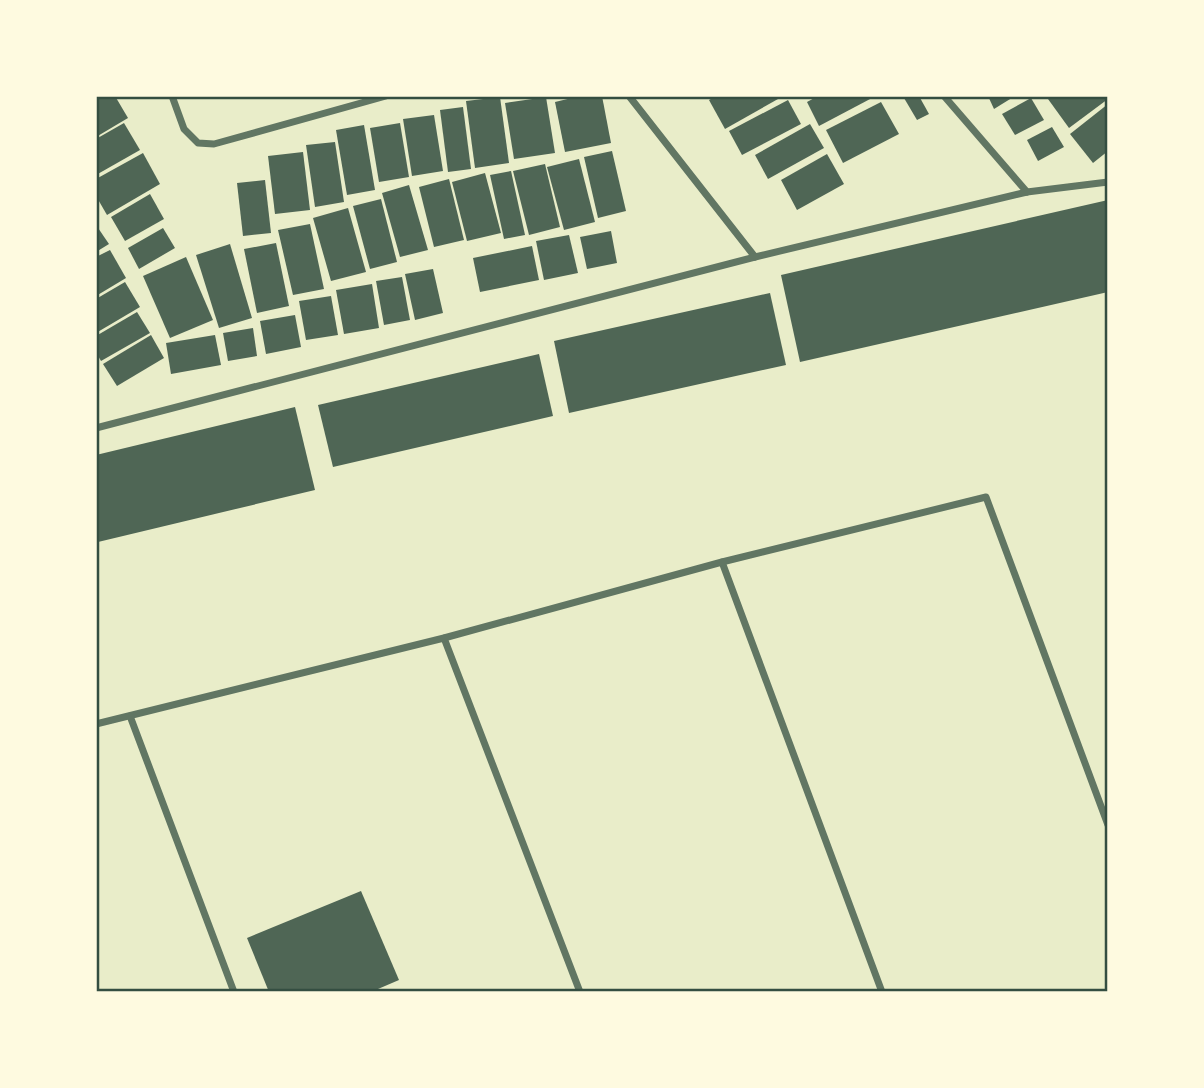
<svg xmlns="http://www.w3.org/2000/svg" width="1204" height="1088" font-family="'IBM Plex Sans',sans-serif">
<rect width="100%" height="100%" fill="#e9edc9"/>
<!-- building -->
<g fill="#4f6655">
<polygon points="100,96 115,96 128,118 96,137 96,98"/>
<polygon points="580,96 602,96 611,143 565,152 555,102"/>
<polygon points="716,96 777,96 778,99 725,129 709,100"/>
<polygon points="818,96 871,96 872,98 819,126 807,102"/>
<polygon points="907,96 919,96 929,114 917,120 904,98"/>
<polygon points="988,96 1015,96 994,109"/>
<polygon points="1052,96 1108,96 1108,99 1069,128 1048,99"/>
<polygon points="500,97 509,163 475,168 466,101"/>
<polygon points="546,97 555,153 514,159 505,103"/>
<polygon points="1031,98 1044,120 1015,135 1002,114"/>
<polygon points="788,100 801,124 742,155 729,131"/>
<polygon points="881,102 899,134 843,163 826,130"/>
<polygon points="1108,104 1108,151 1093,163 1070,134"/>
<polygon points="463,107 471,169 448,172 440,110"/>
<polygon points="434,115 443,171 412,176 403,119"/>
<polygon points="124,123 140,150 96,175 96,139"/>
<polygon points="400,123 409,177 379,182 370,128"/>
<polygon points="810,124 824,148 768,179 755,155"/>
<polygon points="364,125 375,190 347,195 336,130"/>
<polygon points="1052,127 1064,147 1038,161 1027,140"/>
<polygon points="335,142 344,202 315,207 306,145"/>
<polygon points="612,151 626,211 598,218 584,157"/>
<polygon points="303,152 310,210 275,214 268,156"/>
<polygon points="143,153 160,184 107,215 96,196 96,179"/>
<polygon points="827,154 844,184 797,210 781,180"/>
<polygon points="579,159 595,222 564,230 547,167"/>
<polygon points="545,164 560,227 529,235 513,171"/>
<polygon points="511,171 525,235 504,239 490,175"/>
<polygon points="485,173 501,233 467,241 452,182"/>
<polygon points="449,179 464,240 434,247 419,187"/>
<polygon points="265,180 271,233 243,236 237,183"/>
<polygon points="409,185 428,250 400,257 382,193"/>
<polygon points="150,194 164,219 125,241 111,217"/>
<polygon points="381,199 397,262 370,269 353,206"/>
<polygon points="1108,200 1108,292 800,362 781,275"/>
<polygon points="348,208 366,272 331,281 313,218"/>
<polygon points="310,224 324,289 293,295 278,230"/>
<polygon points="96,225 109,244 96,252"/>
<polygon points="163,228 175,248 139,269 128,248"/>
<polygon points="611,231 617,263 587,269 580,237"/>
<polygon points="569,235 578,273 544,280 536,241"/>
<polygon points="276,243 289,306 257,313 244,249"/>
<polygon points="230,244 252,318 219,328 196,255"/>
<polygon points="532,246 539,280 480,292 473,258"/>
<polygon points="110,250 126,278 96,296 96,257"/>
<polygon points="186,257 213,320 170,338 143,276"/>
<polygon points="433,269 443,313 415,320 405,274"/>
<polygon points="402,277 410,320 384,325 376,281"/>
<polygon points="125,282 140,307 96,333 96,299"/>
<polygon points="372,284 379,328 344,334 336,290"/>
<polygon points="770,293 786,365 569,413 554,341"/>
<polygon points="331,296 338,335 306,340 299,301"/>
<polygon points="137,312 150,333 101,361 96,352 96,336"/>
<polygon points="295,315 301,347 266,354 260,321"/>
<polygon points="253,328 257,356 228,361 223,333"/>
<polygon points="151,335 164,358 117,386 103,364"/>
<polygon points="215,335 221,365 171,374 166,343"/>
<polygon points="539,354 553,416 333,467 318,405"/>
<polygon points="295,407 315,490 98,542 96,455"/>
<polygon points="361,891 399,980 371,992 269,992 247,938"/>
</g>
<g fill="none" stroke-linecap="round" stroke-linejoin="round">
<!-- minor -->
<g stroke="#617663" stroke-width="7">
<polyline points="172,96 184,129 198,143 214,144 386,96"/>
<polyline points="629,96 755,257"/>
<polyline points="944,96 1027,192"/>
<polyline points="96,428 755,257 1027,192 1108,182"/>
<polyline points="722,562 882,992"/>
<polyline points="444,638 580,992"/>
<polyline points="130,716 234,992"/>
<polyline points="96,724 444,638 722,562 986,497 1108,825"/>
</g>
</g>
<!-- border -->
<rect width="1204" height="1088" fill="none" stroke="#fefae0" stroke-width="196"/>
<rect x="98" y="98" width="1008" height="892" fill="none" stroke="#344e41" stroke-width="2.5"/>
</svg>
